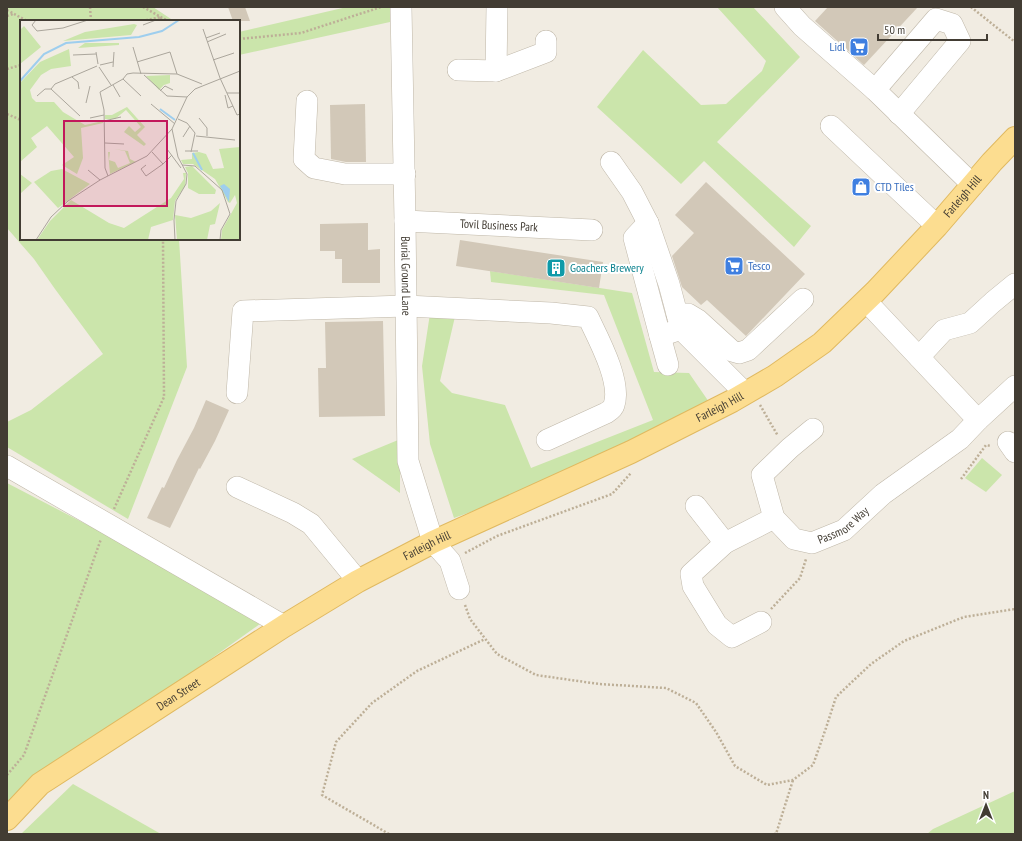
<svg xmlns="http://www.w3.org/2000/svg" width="1022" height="841" font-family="'PT Sans Narrow',sans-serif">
<rect width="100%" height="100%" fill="#f1ece2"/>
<!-- green -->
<g fill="#cbe5ab">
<polygon points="7,7 153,7 174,21 21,21 21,239 179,239 187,367 128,519 7,447 7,422 31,410 103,354 55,289 34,259 7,228"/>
<polygon points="347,7 390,7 390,22 239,55 239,32"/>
<polygon points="717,7 753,7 800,57 717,142 811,226 794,247 704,161 681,184 597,107 643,50 701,105 726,104 762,71 766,61"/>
<polygon points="490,271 632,293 654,372 689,373 709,402 551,483 454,518 430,444 422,366 431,307 457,308 440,381 452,393 505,405 531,468 653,420 604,295 491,282"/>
<polygon points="403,438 400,476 400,493 352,459"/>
<polygon points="982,458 1002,475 986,492 965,478"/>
<polygon points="7,483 226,597 260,624 7,804"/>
<polygon points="73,784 161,834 21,834"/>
<polygon points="1015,791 1015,834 927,834 933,829"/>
</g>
<!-- building -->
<g fill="#d2c8b8">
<polygon points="228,7 245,7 250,21 233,21"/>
<polygon points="828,7 918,7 864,65 815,21"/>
<polygon points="365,104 366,162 346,162 331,159 330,105"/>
<polygon points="706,182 805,274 746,336 707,300 701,305 682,287 672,256 694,233 675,215"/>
<polygon points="368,223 368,250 380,249 380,283 342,283 342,259 335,259 335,251 320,251 320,224"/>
<polygon points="460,240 603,262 599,288 456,266"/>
<polygon points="383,321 385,416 319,417 318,368 326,368 325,322"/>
<polygon points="206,400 229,410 215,441 200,469 199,468 170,528 147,518 162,487 164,488 177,460 194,428"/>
</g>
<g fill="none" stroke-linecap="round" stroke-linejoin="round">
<!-- minor casing -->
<g stroke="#bfb7a8" stroke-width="22">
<g id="minor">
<path id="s1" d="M401 7 405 221 408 461 433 542 450 561 459 589"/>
<polyline points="497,7 496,71 546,52 546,41"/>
<polyline points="785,7 802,26 875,90 973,185"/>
<polyline points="458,70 496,71"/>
<polyline points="875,90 936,19 952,24 960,41 899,114"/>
<polyline points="307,101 304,159 314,168 345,174 405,174"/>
<polyline points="831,126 937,226"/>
<polyline points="611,162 632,192 648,223 669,284 681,329 745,393"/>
<path id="s2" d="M405 221 592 230"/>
<polyline points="648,223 634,238 660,336 681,329"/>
<polyline points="677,314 688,314 698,320 732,351 739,353 748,350 803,299"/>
<polyline points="660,336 668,365"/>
<polyline points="919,357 944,330 970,323 993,302 1015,284"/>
<path d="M237 393 243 311 406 306 551 313 588 317C598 338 622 382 614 405 613 409 609 411 606 413L547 440"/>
<polyline points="978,420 1015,386"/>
<path id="s3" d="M813 429 790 448 762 475 774 518 794 539 812 543 844 530 883 494 960 439 978 420 866 301"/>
<polyline points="1008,442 1015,452"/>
<polyline points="7,466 284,626"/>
<polyline points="237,487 293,513 311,524 358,581"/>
<polyline points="696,506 725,543"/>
<polyline points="761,622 732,637 717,625 693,586 691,574 725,543 774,518"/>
</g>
</g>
<!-- major casing -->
<g stroke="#e0b960" stroke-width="24">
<g id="major">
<path id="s4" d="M7 819 40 784 284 626 358 581 433 542 631 452 732 401 775 376 822 343 875 292 937 226 992 162 1015 138"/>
</g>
</g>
<!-- path -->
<g stroke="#bdaf97" stroke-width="2.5" stroke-dasharray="2 2" stroke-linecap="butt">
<polyline points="90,7 91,21"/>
<polyline points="143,7 168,21"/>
<polyline points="971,7 1015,42"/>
<polyline points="7,10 27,21"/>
<polyline points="7,16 13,14"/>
<polyline points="142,21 161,17 161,21"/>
<polyline points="239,39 301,33 381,7"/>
<polyline points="7,69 21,65"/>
<polyline points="7,114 21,120"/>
<polyline points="760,405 778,436"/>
<polyline points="961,479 986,445 991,446"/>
<polyline points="114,509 164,397 163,239"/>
<polyline points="465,553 497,536 612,494 631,473"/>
<polyline points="465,605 470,619 497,654 536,675 599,684 666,688 696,703 716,732 735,766 767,785 793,780 813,765 826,728 836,697 871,664 904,641 964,617 1015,609"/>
<polyline points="771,609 800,578 806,559"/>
<polyline points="7,775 24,755 101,539"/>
<polyline points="389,834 322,795 336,742 372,703 417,671 485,639"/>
<polyline points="774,834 776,834 793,780"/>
</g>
<!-- minor -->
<use href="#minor" stroke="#fff" stroke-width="21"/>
<!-- major -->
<use href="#major" stroke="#fcdd90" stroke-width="22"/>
</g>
<!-- icons -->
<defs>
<g id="supermarket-square" transform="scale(1)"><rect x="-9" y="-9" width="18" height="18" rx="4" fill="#3f7fe0" stroke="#fff"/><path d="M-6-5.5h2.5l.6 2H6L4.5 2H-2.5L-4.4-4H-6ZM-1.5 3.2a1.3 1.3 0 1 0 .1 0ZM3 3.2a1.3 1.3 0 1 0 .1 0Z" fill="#fff"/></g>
<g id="shop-square" transform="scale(1)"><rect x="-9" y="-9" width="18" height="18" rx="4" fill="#3f7fe0" stroke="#fff"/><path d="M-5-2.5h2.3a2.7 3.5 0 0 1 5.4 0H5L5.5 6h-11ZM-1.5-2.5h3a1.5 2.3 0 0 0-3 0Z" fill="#fff"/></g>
<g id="building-square" transform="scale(1)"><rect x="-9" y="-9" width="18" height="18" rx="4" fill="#0f9aa8" stroke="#fff"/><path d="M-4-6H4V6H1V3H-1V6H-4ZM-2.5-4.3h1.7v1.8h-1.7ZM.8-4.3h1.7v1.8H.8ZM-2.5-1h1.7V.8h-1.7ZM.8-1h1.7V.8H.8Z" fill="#fff"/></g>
</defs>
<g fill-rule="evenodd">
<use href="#supermarket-square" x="859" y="47"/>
<use href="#shop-square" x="861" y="187"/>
<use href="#supermarket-square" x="734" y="266"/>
<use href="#building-square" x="556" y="268"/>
</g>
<g text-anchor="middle" stroke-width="4" stroke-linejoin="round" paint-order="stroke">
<!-- shop labels -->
<g font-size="12" fill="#366cbe" stroke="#fff" text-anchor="start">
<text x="845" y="51" text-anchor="end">Lidl</text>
<text x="875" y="191">CTD Tiles</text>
<text x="748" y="270">Tesco</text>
</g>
<!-- street labels -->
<g font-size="12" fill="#423c33" stroke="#fff">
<text dy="4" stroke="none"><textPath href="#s4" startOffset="1151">Farleigh Hill</textPath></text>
<text dy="4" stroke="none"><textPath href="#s2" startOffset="94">Tovil Business Park</textPath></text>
<text dy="4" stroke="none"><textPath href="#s1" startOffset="269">Burial Ground Lane</textPath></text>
<text dy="4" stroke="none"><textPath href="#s4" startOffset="827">Farleigh Hill</textPath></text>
<text dy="4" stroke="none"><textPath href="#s3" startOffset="197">Passmore Way</textPath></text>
<text dy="4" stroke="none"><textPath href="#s4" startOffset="503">Farleigh Hill</textPath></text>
<text dy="4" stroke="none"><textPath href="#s4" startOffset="213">Dean Street</textPath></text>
</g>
<!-- culture labels -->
<g font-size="12" fill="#0d838f" stroke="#fff" text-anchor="start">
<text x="570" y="272">Goachers Brewery</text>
</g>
</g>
<!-- overview -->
<g transform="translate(20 20)">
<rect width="220" height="220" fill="#f1ece2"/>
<path d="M114 4 117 5 111 15 43 21 65 12ZM4 6 21 27 0 44V10ZM65 23H99V25L58 28ZM49 29 51 46 31 49 21 55 10 70 12 78 16 82H34L43 92 65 105 83 101V103L61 108 63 138 57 154 42 145 54 137 27 106 11 118 17 127 0 142V63L20 42ZM150 55V63L144 65 139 70 126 56ZM107 87 125 107 117 115 126 124 124 126 104 112 109 106 115 112 121 107 106 90 95 99H85V95H92ZM220 127V220H201L202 210 217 183 215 175 210 183 208 182 195 159 173 144H163L161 140 172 139V133L179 132 186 134 193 149 204 148 199 129ZM94 129 108 131 110 139 116 142 90 154 88 132H90L89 140 95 142 98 148 110 143 105 131ZM172 146 196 170 195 174H179L168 168V153L165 147ZM42 149 70 164 38 188 14 162 31 151ZM163 153H166L165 166 155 181 153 200 131 207 128 220H17L30 201 51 180 89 203 104 208 151 178 164 159ZM0 154 12 163 1 173H0ZM200 183 195 204 190 205 187 220H157L155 195 171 198 191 191Z" fill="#cbe5ab"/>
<path d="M204 164 210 169 209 182 200 166Z" fill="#9eceee"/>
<path fill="none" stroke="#9eceee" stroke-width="2" d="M0 61 24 34 46 23 119 17 142 11 159 0M140 89 155 100M173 133 182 150"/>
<path fill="none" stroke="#aba69c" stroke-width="1" d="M16 0 12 5 17 11 43 8 68 0M123 5 136 0M183 9 200 58 217 95 220 94M186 18 200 13M187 22 206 14M113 27 121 54M76 32 78 44M53 35 76 34M193 40 214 33M117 42 150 32 157 54M80 45 93 42M79 47 91 65M93 47 94 32M124 55 147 76 167 77M52 57 58 62 59 69M103 59 121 76M93 65 100 77M140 71 145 66 153 70M207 73H220M205 75 208 88 213 86M17 76 25 69H31M66 83 70 66M131 84 155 104M60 96 31 69 35 64 77 46M70 98 84 95M179 98 187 108V116M158 99 167 103 175 113 171 132M84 101 101 97M152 109 158 137 167 154 166 164 156 181 154 200 155 220M176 116 215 120M163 117 170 106M85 123 104 124M147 129 161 148M165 131H178M143 144 152 135M126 145 121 149 126 156 143 144 132 132M162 145 175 146 202 170 210 194 201 210 200 220M68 150 80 160M88 156 85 148 84 90 80 72 103 59 107 54 113 53 157 54 182 64M16 220 31 197 48 181 80 160 127 136 152 109 167 77 175 69 220 51"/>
<path fill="#c2185b" fill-opacity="0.15" stroke="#c2185b" stroke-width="2" d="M44 101H147V186H44Z"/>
<rect width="220" height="220" fill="none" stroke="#423c33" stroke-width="2"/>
</g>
<!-- border -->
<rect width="1022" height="841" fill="none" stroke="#423c33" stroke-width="16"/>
<!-- north arrow -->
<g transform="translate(986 805)" stroke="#ffffff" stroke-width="3" paint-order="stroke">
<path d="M0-3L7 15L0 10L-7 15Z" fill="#423c33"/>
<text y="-6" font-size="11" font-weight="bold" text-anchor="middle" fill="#423c33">N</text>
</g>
<!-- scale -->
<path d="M878 34v6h109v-6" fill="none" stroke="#423c33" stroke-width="2"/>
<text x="884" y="34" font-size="12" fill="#423c33" stroke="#ffffff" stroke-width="3" paint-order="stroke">50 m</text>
</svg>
